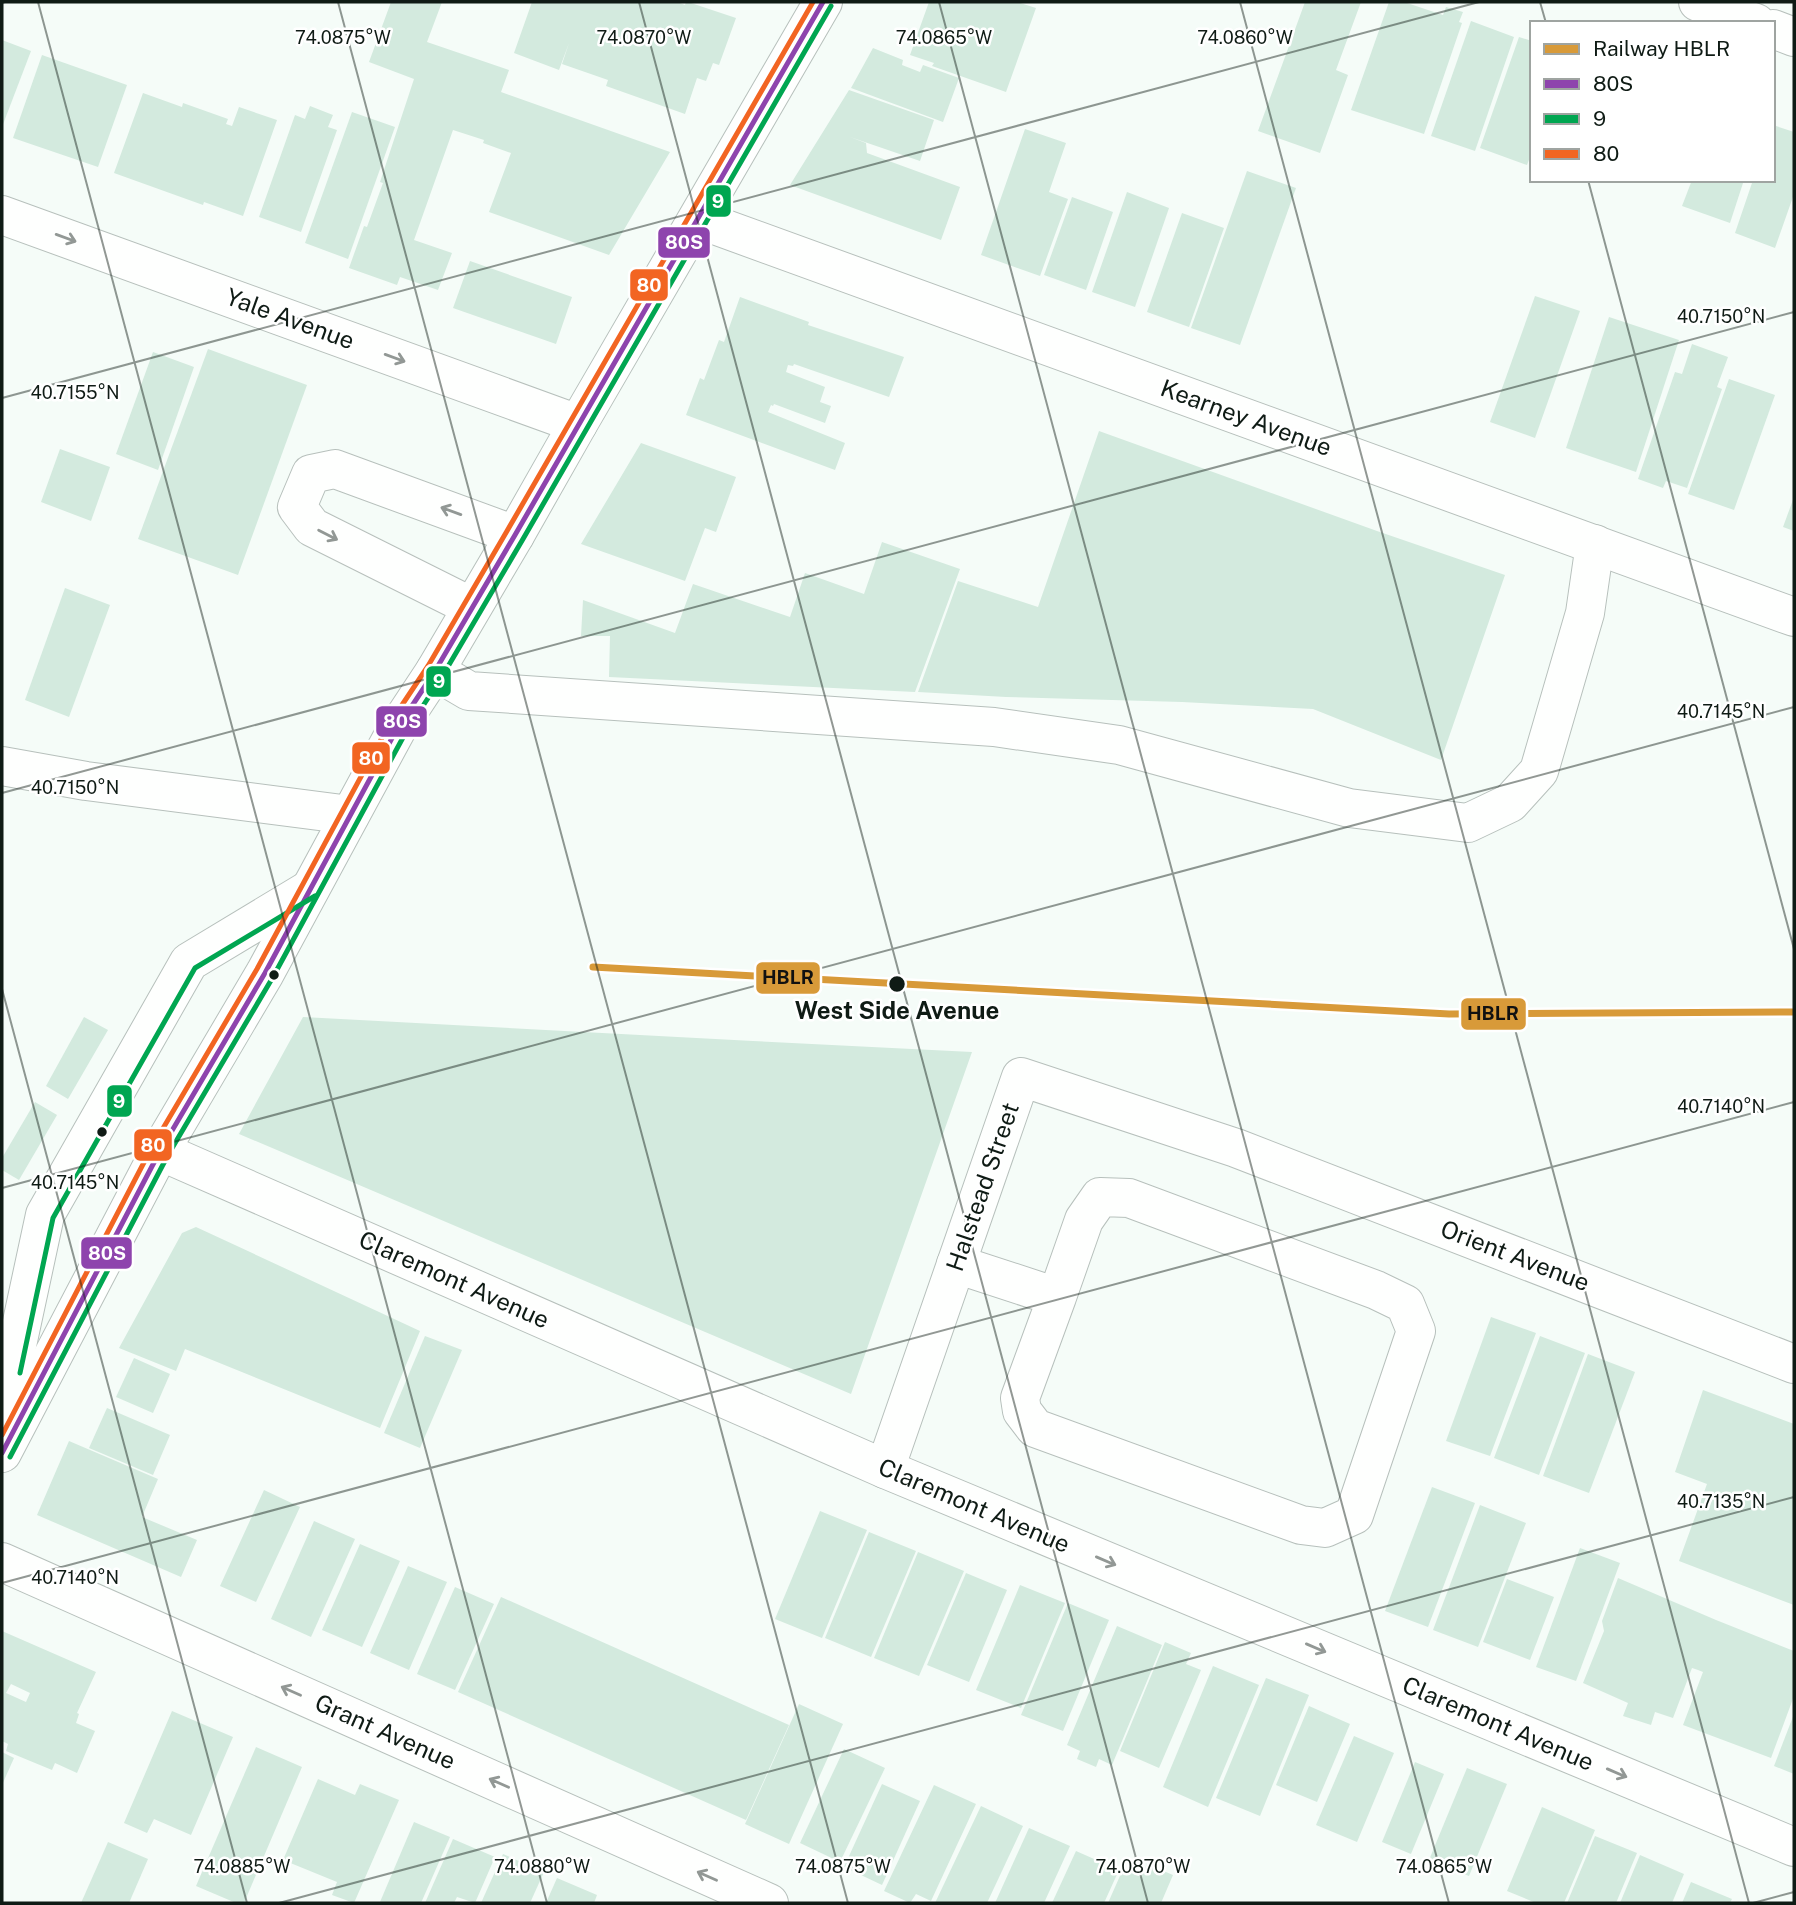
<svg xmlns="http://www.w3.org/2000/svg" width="1796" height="1905" font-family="'Public Sans',sans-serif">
<rect width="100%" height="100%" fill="#f5fcf8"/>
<!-- building -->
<g fill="#d3eade" fill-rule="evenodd">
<polygon points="391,2 442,2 427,42 509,70 501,92 670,152 609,255 489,212 511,153 483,143 484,140 453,130 414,240 452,253 438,290 400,277 397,285 349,268 364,226 367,227 383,183 380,182 414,79 369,62"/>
<polygon points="532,2 677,2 685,5 686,2 688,2 736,18 719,65 713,63 706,81 697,78 685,114 606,86 608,80 562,64 569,43 559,70 514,53"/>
<polygon points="929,2 1017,2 1036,8 1006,92 932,66 934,63 910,55"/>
<polygon points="1305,2 1361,2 1336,70 1348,75 1320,153 1258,131"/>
<polygon points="1389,2 1404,2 1443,15 1446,7 1463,12 1459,22 1462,23 1424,134 1351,110"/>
<polygon points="1471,21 1514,37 1475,151 1431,136"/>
<polygon points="1519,37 1532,41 1532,152 1527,165 1480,148"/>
<polygon points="2,40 31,51 2,127"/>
<polygon points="873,48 903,60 902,65 920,72 923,65 959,78 943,122 851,88"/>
<polygon points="42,55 127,85 98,167 13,138"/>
<polygon points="849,90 934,120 920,161 850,137 866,143 867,153 960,187 941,240 790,185"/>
<polygon points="143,93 182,107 183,103 228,119 226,124 232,126 239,107 277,120 243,216 204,202 203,205 114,173"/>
<polygon points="310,106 333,115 328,127 337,130 301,232 259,217 295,115 305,119"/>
<polygon points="352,112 395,127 348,259 305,243"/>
<polygon points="1773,125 1794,132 1794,194 1775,248 1735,233 1753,180 1773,180"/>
<polygon points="1025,129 1066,143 1049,192 1068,199 1040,276 981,255"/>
<polygon points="1247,171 1296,188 1240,345 1191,328"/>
<polygon points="1692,180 1744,180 1730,223 1682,206"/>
<polygon points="1127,192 1169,208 1135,307 1092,292"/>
<polygon points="1072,197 1113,212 1086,290 1044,275"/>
<polygon points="1182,213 1224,228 1189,327 1147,312"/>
<polygon points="470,261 572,297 556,344 453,308"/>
<polygon points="1535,296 1580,311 1535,438 1490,422"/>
<polygon points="740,297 809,322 808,325 904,357 889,397 794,364 793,366 788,365 786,372 825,387 820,402 831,406 825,423 774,404 773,406 771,405 768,412 845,443 835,470 686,415 700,378 704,380 719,340 724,342"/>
<polygon points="1609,317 1679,340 1636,472 1566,448"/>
<polygon points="1692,344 1728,357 1717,387 1722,389 1687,488 1666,481 1663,488 1638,479 1675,372 1682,374"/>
<polygon points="208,349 307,385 238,575 138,539"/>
<polygon points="153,352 194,367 158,470 116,454"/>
<polygon points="1729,379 1775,395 1734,510 1688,494"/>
<polygon points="1099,431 1377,531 1505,575 1441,760 1313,709 1182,702 1006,697 918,692 958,581 1038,607"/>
<polygon points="641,443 736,477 716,532 705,528 685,581 581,544"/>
<polygon points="60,449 110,467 91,521 41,502"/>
<polygon points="1794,497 1794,531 1783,527"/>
<polygon points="882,542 960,569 915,692 609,677 610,636 581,636 583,600 675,633 693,584 790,617 805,573 864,594"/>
<polygon points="65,588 110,605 69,717 25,700"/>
<polygon points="84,1017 108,1030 68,1099 46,1086"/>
<polygon points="303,1017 753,1041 972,1052 851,1394 239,1134"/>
<polygon points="35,1102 57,1115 19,1180 2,1170 2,1158"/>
<polygon points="196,1227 420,1331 380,1428 185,1349 176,1371 119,1348 182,1233"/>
<polygon points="1491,1317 1536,1333 1490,1456 1446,1441"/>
<polygon points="425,1336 462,1350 420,1448 384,1433"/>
<polygon points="1540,1336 1585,1353 1539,1475 1494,1458"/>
<polygon points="1588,1354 1635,1372 1589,1493 1543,1476"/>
<polygon points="134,1358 170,1374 153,1413 116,1397"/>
<polygon points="1703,1390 1794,1424 1794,1605 1679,1561 1707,1484 1675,1472"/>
<polygon points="107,1408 170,1435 153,1475 89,1448"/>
<polygon points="69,1441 158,1479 142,1517 197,1540 181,1577 37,1515"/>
<polygon points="1432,1487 1475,1503 1428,1627 1385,1611"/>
<polygon points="264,1490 300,1507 256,1602 220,1586"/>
<polygon points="1480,1505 1526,1523 1478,1647 1433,1630"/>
<polygon points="820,1511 867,1530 822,1638 775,1619"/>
<polygon points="314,1521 355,1539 311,1637 271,1619"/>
<polygon points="869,1532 916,1551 871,1657 825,1638"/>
<polygon points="360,1544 400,1561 362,1647 322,1630"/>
<polygon points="1580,1548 1620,1563 1576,1681 1536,1667"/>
<polygon points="918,1552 964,1571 919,1676 874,1658"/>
<polygon points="408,1566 447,1582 409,1670 370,1653"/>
<polygon points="966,1573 1007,1590 969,1682 927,1665"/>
<polygon points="1618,1578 1716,1620 1794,1651 1794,1696 1771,1758 1683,1725 1703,1672 1698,1670 1692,1668 1673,1718 1655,1712 1651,1725 1623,1716 1628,1703 1583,1683 1604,1631 1602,1621"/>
<polygon points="1507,1579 1554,1597 1530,1660 1483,1642"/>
<polygon points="1020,1585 1065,1603 1021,1708 976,1690"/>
<polygon points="455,1587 494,1604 455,1690 417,1674"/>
<polygon points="501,1597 789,1725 746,1820 458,1692"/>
<polygon points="1068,1603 1109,1620 1063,1731 1021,1715"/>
<polygon points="1117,1626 1162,1645 1112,1765 1099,1759 1096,1767 1077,1759 1080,1751 1067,1745"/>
<path d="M2 1631 96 1672 77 1713 79 1714 76 1723 95 1731 77 1773 55 1763 52 1770 6 1751 8 1744 2 1741ZM11 1684 30 1693 26 1702 6 1693Z"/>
<polygon points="1165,1642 1191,1653 1186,1664 1201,1670 1159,1768 1120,1751"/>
<polygon points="1213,1666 1259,1685 1208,1807 1163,1787"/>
<polygon points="1266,1678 1309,1695 1260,1816 1216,1798"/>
<polygon points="799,1704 843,1724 789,1844 745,1824"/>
<polygon points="1309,1706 1350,1724 1317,1802 1276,1785"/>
<polygon points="172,1711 233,1737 191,1835 154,1819 147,1833 124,1823"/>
<polygon points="1794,1714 1794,1774 1774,1766"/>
<polygon points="1354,1736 1394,1753 1357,1842 1316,1825"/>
<polygon points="256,1747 302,1767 244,1903 236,1903 196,1886"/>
<polygon points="844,1749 885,1768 840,1862 800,1843"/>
<polygon points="2,1752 14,1758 2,1785"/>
<polygon points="1415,1762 1444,1774 1411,1854 1382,1842"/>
<polygon points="1467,1768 1507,1784 1469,1876 1429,1860"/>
<polygon points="318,1779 355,1795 360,1784 399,1800 354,1903 332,1895 337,1882 283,1860"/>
<polygon points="882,1784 920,1801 882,1885 844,1867"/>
<polygon points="934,1785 976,1804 931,1901 916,1894 910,1903 884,1891"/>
<polygon points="981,1806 1023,1826 987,1903 935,1903"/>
<polygon points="1542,1807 1595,1830 1564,1903 1536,1903 1507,1891"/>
<polygon points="414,1822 450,1837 421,1903 383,1903 380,1902"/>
<polygon points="1029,1828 1070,1846 1044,1903 995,1903"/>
<polygon points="1595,1836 1637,1853 1616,1903 1567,1903"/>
<polygon points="453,1839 495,1857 475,1903 457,1897 454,1903 425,1903"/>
<polygon points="108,1842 148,1859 129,1903 81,1903"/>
<polygon points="1076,1851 1119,1870 1104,1903 1052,1903"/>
<polygon points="503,1854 544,1872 530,1903 481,1903"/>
<polygon points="1640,1855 1684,1874 1672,1903 1620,1903"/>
<polygon points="1147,1864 1173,1875 1161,1903 1108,1903 1123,1869 1141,1877"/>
<polygon points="557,1878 597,1895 594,1903 546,1903"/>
<polygon points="1691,1882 1732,1899 1730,1903 1682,1903"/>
</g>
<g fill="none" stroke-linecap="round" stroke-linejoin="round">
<!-- minor casing -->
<g stroke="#b7c0bc" stroke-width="40">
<g id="minor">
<polyline points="1698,2 1756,23"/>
<polyline points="1773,29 1794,37"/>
<polyline points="2,215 578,424"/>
<polyline points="698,219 1794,617"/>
<polyline points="472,607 312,527 297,507 311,474 335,469 515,535"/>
<polyline points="435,671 469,691 994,727 1119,745 1349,808 1468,823 1510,803 1539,771 1585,613 1595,544"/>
<polyline points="2,766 86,781 350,815"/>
<polyline points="160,1151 885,1469 1794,1847"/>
<polyline points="956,1264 1057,1297 1020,1398 1022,1411 1035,1428 1301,1525 1325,1528 1354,1515 1416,1331 1405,1304 1376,1290 1129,1198 1100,1197 1084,1220 1057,1297"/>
<polyline points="2,1415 45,1215 189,962 310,889"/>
<polyline points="885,1469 1021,1077 1236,1148 1794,1364"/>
<polyline points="2,1562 769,1903"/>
</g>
</g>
<!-- major casing -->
<g stroke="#b7c0bc" stroke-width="40">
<polyline id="major" points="2,1453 160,1151 265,973 398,727 435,671 515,535 578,424 823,2"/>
</g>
<!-- minor -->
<use href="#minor" stroke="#fefffe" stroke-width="38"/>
<!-- major -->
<use href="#major" stroke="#fefffe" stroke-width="38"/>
<!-- bus-1 casing -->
<g stroke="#fff" stroke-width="10">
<polyline id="bus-1" points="2,1453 160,1151 265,973 398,727 435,671 515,535 823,2"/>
</g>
<!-- bus-2 casing -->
<g stroke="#fff" stroke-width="10">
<g id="bus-2">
<polyline points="20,1373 53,1218 195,968 315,896"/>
<polyline points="10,1457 168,1155 273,977 406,732 443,675 523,539 831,6"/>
</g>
</g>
<!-- bus-3 casing -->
<g stroke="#fff" stroke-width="10">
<polyline id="bus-3" points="2,1435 152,1147 257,969 390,723 428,666 507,531 813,2"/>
</g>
<!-- bus-1 -->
<use href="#bus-1" stroke="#8e44ad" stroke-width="5"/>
<!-- bus-2 -->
<use href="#bus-2" stroke="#00a651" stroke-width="5"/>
<!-- bus-3 -->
<use href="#bus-3" stroke="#f26522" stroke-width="5"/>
<!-- rail-1 casing -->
<g stroke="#fff" stroke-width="12">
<polyline id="rail-1" points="593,967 1449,1014 1794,1012"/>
</g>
<!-- rail-1 -->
<use href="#rail-1" stroke="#d89a39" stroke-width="7"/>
</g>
<!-- one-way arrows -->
<defs><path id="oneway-shaft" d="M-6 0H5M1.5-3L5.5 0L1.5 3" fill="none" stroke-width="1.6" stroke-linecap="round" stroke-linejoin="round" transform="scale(1.75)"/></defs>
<g stroke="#929895">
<use href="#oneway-shaft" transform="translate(66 238) rotate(20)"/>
<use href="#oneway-shaft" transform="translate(395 358) rotate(20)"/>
<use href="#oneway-shaft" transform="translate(451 511) rotate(-160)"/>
<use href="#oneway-shaft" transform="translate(328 535) rotate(27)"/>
<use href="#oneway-shaft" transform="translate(1106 1561) rotate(23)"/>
<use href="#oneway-shaft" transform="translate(1316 1648) rotate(23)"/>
<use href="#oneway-shaft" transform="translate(291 1691) rotate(-156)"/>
<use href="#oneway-shaft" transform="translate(1617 1773) rotate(23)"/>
<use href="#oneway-shaft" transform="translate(499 1783) rotate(-156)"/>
<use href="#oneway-shaft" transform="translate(707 1876) rotate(-156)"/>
</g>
<!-- ticks -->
<path fill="none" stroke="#0f1b15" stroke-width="2" stroke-opacity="0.45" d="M38 2 547 1903M338 2 848 1903M639 2 1148 1903M939 2 1449 1903M1240 2 1749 1903M1540 2 1546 23M2 3 5 2M1588 180 1794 949M2 398 1479 2M2 793 1794 312M2 989 247 1903M2 1188 1794 707M2 1583 1794 1102M279 1903 1794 1497M1753 1903 1794 1892"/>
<!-- markers -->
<g fill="#0f1b15" stroke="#fff" stroke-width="2.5">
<circle cx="274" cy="975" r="6"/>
<circle cx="897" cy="984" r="9"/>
<circle cx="102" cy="1132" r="6"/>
</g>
<g text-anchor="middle" stroke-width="5" stroke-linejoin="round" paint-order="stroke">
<!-- street labels -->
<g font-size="24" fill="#0f1b15" stroke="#fff">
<text transform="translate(290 319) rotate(20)" y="8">Yale Avenue</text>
<text transform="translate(1246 418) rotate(20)" y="8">Kearney Avenue</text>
<text transform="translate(983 1187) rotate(-71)" y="8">Halstead Street</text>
<text transform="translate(1515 1256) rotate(21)" y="8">Orient Avenue</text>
<text transform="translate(454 1280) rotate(24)" y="8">Claremont Avenue</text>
<text transform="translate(974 1506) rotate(23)" y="8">Claremont Avenue</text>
<text transform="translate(1498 1724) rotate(23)" y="8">Claremont Avenue</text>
<text transform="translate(385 1732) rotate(24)" y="8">Grant Avenue</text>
</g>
<!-- stop labels -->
<g font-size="24" font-weight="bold" fill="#0f1b15" stroke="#fff">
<text x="897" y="1019">West Side Avenue</text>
</g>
</g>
<g font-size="18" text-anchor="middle" fill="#0f1b15" stroke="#fff" stroke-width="5" stroke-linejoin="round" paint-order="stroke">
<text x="343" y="44">74.0875°W</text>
<text x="644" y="44">74.0870°W</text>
<text x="944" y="44">74.0865°W</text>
<text x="1245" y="44">74.0860°W</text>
<text x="1721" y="323">40.7150°N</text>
<text x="75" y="399">40.7155°N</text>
<text x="1721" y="718">40.7145°N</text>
<text x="75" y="794">40.7150°N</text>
<text x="1721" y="1113">40.7140°N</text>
<text x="75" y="1189">40.7145°N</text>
<text x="1721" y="1508">40.7135°N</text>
<text x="75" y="1584">40.7140°N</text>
<text x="242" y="1873">74.0885°W</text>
<text x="542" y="1873">74.0880°W</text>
<text x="843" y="1873">74.0875°W</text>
<text x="1143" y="1873">74.0870°W</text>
<text x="1444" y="1873">74.0865°W</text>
</g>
<g stroke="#fff" stroke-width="2.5">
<rect x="705" y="184" width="27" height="34" rx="7" fill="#00a651"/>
<rect x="657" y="226" width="54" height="33" rx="7" fill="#8e44ad"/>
<rect x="629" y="268" width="40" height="34" rx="7" fill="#f26522"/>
<rect x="425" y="665" width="27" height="33" rx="7" fill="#00a651"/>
<rect x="375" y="705" width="53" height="33" rx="7" fill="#8e44ad"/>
<rect x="351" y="741" width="40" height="34" rx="7" fill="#f26522"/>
<rect x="755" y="961" width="66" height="34" rx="7" fill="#d89a39"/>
<rect x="1460" y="997" width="67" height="34" rx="7" fill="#d89a39"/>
<rect x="106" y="1084" width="27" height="34" rx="7" fill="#00a651"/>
<rect x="133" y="1128" width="40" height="34" rx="7" fill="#f26522"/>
<rect x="80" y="1236" width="53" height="34" rx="7" fill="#8e44ad"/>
</g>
<g font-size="19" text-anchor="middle" font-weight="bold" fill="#fff">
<text x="718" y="208">9</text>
<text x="684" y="249">80S</text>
<text x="649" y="292">80</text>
<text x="439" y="688">9</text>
<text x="402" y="728">80S</text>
<text x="371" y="765">80</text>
<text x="119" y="1108">9</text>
<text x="153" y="1152">80</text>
<text x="107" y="1260">80S</text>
</g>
<g font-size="19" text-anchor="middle" font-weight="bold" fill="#111">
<text x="788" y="984">HBLR</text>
<text x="1493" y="1020">HBLR</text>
</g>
<!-- border -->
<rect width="1796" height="1905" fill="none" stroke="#0f1b15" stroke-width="7"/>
<!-- legend -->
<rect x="1530" y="21" width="245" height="161" fill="#ffffff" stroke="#9fa4a1" stroke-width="2"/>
<rect x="1544" y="44" width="35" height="10" fill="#d89a39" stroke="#9fa4a1" stroke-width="2"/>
<text x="1593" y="56" font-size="21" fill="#0f1b15">Railway HBLR</text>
<rect x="1544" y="79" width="35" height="10" fill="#8e44ad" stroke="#9fa4a1" stroke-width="2"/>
<text x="1593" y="91" font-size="21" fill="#0f1b15">80S</text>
<rect x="1544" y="114" width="35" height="10" fill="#00a651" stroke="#9fa4a1" stroke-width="2"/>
<text x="1593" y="126" font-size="21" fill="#0f1b15">9</text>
<rect x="1544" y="149" width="35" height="10" fill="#f26522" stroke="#9fa4a1" stroke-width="2"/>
<text x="1593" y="161" font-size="21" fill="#0f1b15">80</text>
</svg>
